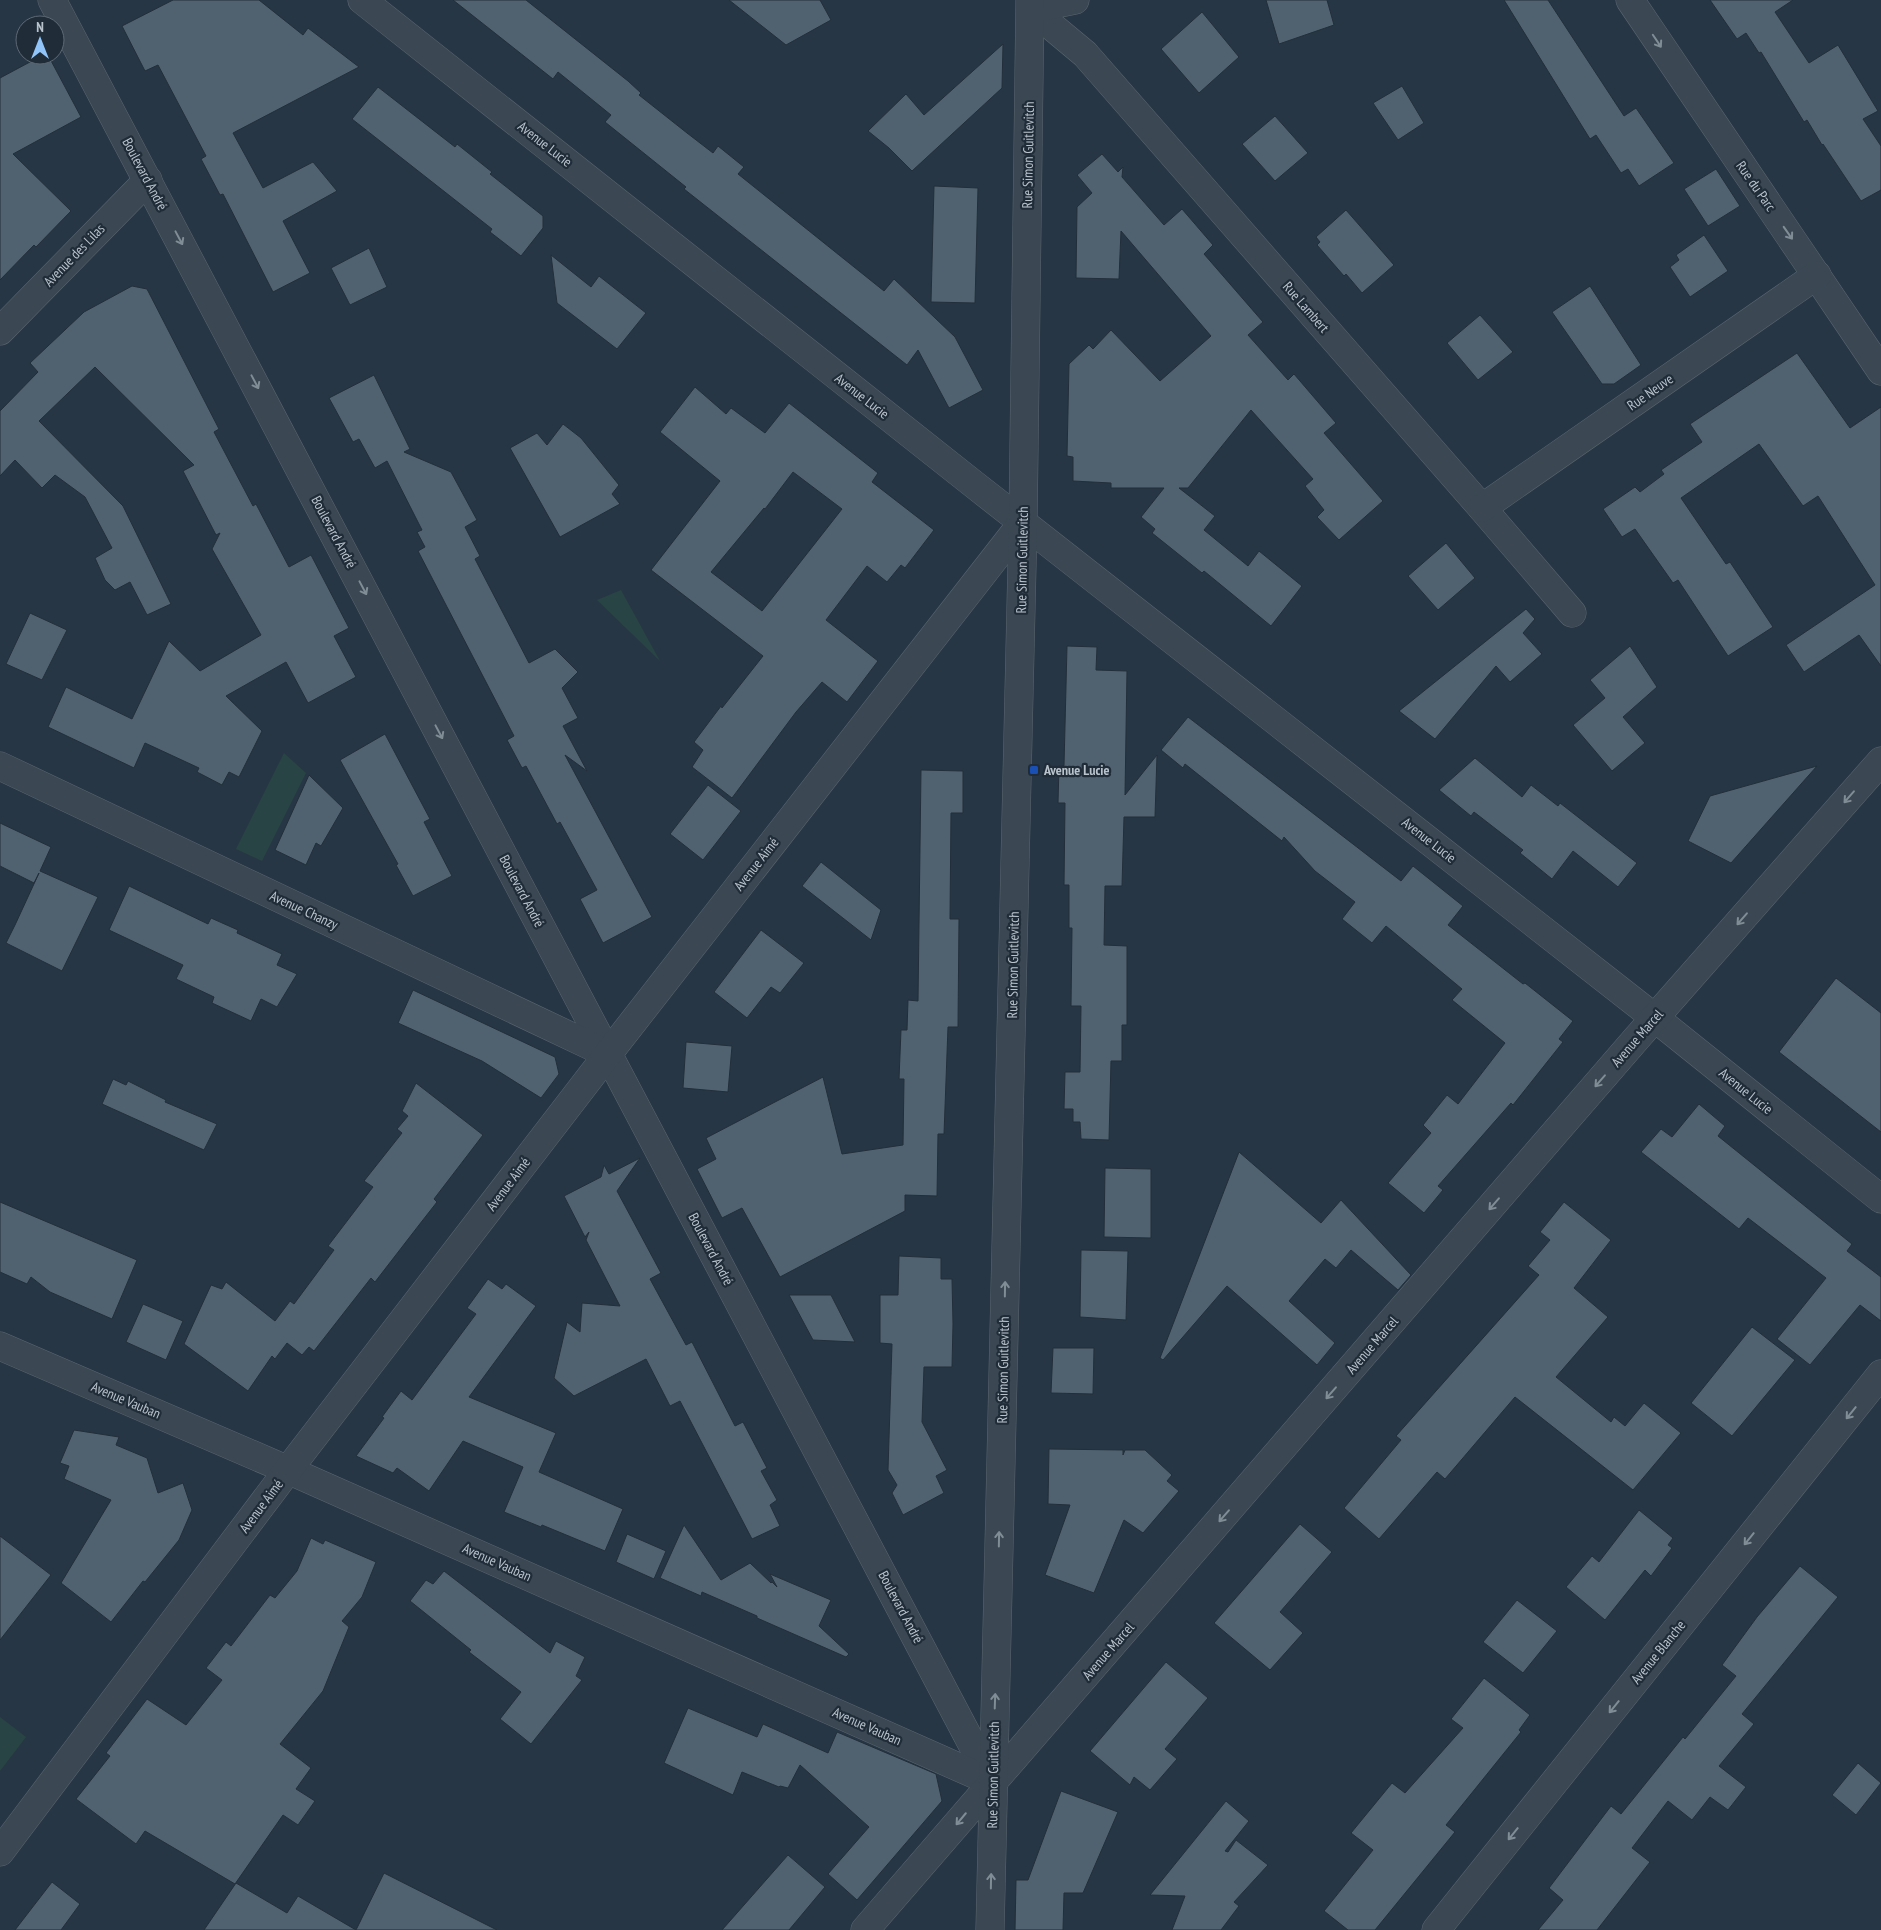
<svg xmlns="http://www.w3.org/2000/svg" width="1881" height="1930" font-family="'PT Sans Narrow',sans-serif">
<rect width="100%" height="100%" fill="#273644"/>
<!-- green -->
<g fill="#294444">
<polygon points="621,590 660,661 597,600"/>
<polygon points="284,753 306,773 262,861 236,849"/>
<polygon points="0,1717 26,1737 0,1771"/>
</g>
<!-- building -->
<g fill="#50616f" stroke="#222f3b" fill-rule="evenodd">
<polygon points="173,0 259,0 303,35 308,28 359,67 233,133 263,188 313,162 337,191 283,221 310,273 273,292 223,194 220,195 201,159 206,156 158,65 145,71 122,26"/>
<polygon points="453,0 526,0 628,81 641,93 639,95 687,133 713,153 718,146 744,167 738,174 884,291 894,279 955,337 983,390 949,408 918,350 907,365 684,189 686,187 605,122 611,115 558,72 553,79"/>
<polygon points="729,0 820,0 831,20 786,45"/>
<polygon points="1266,0 1327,0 1334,25 1279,44"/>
<polygon points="1504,0 1548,0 1624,116 1636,108 1674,163 1639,186 1628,169 1621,173 1596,135 1590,139"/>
<polygon points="1710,0 1793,0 1775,12 1809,63 1838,45 1878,111 1863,119 1881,146 1881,190 1861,201 1823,144 1822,145 1807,120 1804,122 1761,52 1759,53 1746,33 1737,39"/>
<polygon points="1202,12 1239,57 1199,93 1161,49"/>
<polygon points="1003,44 1002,88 912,171 889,148 868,131 906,94 924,115"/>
<polygon points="43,55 48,55 81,117 13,154 71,211 36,247 34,245 0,280 0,78"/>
<polygon points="1402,86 1424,123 1398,140 1373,103"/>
<polygon points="378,87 455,147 457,144 492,172 490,174 543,216 543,228 521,256 490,232 492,229 352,119"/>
<polygon points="1275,116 1308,153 1275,181 1242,144"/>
<polygon points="1102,154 1118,172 1123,167 1122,177 1164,225 1182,209 1213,245 1204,254 1263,322 1248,335 1288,380 1294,374 1336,423 1324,433 1383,501 1339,540 1317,517 1324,510 1305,486 1313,479 1251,410 1188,488 1179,488 1215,516 1204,530 1248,566 1259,551 1302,586 1271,626 1204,571 1202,573 1152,533 1155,529 1141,517 1164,488 1111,488 1111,483 1073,481 1073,457 1067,456 1069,364 1089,345 1093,349 1111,330 1160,381 1211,336 1121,231 1119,279 1076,278 1077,207 1092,193 1077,175"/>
<polygon points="1716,169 1740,206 1708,226 1684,189"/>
<polygon points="934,186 978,188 975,303 931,302"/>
<polygon points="1346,210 1394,265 1362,293 1346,274 1344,276 1317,245 1320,242 1316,237"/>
<polygon points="1704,235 1728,271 1690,297 1670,267 1679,260 1676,255"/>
<polygon points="369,248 387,287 350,305 331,268"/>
<polygon points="551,255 591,287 599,276 646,313 617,349 557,303"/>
<polygon points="132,286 147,289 219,429 214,432 253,506 256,504 289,567 311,555 349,628 334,636 356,677 308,703 286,662 226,696 262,731 239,777 229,772 222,785 197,772 199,768 145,743 134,768 48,727 66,687 132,719 169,641 200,671 261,635 212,549 220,533 216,535 183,471 194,465 95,367 39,421 123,506 171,604 147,615 130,582 115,590 105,580 95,558 112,548 85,497 55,475 42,488 15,460 0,476 0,411 38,372 30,363 84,312"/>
<polygon points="1590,286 1641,365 1614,384 1602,384 1552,312"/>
<polygon points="1480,315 1513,352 1478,380 1447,343"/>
<polygon points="1797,353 1850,428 1881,407 1881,666 1859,635 1804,672 1786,645 1875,585 1818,496 1803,506 1759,444 1681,498 1726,564 1730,562 1773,627 1728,656 1678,580 1673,583 1635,529 1622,537 1603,509 1635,487 1640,492 1664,474 1661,470 1702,442 1690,424"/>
<polygon points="374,375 410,449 404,452 451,472 477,520 465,527 480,556 475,559 529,663 555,649 578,672 562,688 578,718 563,726 587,771 565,755 652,917 603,943 580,899 597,890 560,822 557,824 526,766 522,768 507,740 514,736 418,551 425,547 417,532 422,530 387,461 375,468 359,439 353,442 329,398"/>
<path d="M695 387 726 414 731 408 765 433 789 403 878 473 872 482 934 530 905 568 901 565 887 582 867 566 826 620 878 661 847 702 822 682 796 712 732 798 692 767 703 750 694 742 721 706 722 708 763 656 651 570 720 481 660 432ZM793 472 842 509 762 611 711 572 764 508 765 509Z"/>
<polygon points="563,424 581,438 619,485 612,494 620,504 560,537 510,448 537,433 547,445"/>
<polygon points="1446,543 1475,578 1438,610 1408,576"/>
<polygon points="1526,609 1535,619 1523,633 1542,654 1510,682 1496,666 1435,739 1399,711"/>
<polygon points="30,613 67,630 42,680 6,664"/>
<polygon points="1067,646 1097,647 1096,670 1127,671 1125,795 1157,755 1155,817 1124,817 1122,886 1105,886 1104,945 1127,946 1127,1025 1122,1025 1122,1061 1111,1061 1109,1140 1081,1139 1080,1122 1073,1122 1073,1109 1064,1109 1065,1072 1080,1072 1081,1006 1071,1006 1072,928 1069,928 1069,885 1064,885 1065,803 1058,803 1059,766 1064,766"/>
<polygon points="1630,646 1657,687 1623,717 1645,743 1612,771 1573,725 1605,698 1590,680"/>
<polygon points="1188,717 1401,881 1413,866 1463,906 1448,925 1523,984 1525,983 1573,1021 1559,1039 1563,1042 1513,1105 1511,1103 1438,1186 1443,1190 1424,1213 1388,1183 1431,1133 1423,1125 1447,1095 1458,1104 1505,1043 1452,1000 1462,989 1386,926 1372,943 1342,919 1355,902 1315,871 1284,837 1282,841 1185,764 1183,768 1161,750"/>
<polygon points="385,734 430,819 424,822 452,876 413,896 396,865 398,864 340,760"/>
<polygon points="1475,758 1522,797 1531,785 1558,806 1560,803 1637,863 1618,887 1573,851 1552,879 1520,853 1523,850 1474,812 1471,816 1439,790"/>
<polygon points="1817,766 1731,863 1688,841 1710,796"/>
<polygon points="921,770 963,771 963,813 951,813 950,919 959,919 958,1027 948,1027 944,1134 938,1134 937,1196 905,1195 905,1211 780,1277 742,1208 722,1218 697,1169 716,1159 706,1138 823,1077 842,1154 903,1145 904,1079 899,1079 901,1030 907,1030 908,1000 918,1001"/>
<polygon points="309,775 343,808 321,846 316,843 306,865 275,850"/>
<polygon points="708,785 741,811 703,860 670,834"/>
<polygon points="0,823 51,847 40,871 98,897 62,971 6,943 15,925 39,873 34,883 0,866"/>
<polygon points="821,862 881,910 871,940 802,886"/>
<polygon points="129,886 208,924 211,918 238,930 237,933 282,954 277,965 297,974 277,1007 261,999 251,1021 212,1003 214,997 176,979 183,965 109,930"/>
<polygon points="761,930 804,963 780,993 771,987 747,1018 714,992"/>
<polygon points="1836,978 1881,1013 1881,1132 1779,1052"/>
<polygon points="413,990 555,1057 559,1074 541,1098 482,1061 398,1023"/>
<polygon points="686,1042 732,1046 728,1092 683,1088"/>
<polygon points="113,1079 126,1085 128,1081 166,1100 165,1102 217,1124 204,1150 102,1104"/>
<polygon points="416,1083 483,1135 434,1199 437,1202 419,1225 375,1282 371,1278 314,1351 309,1347 302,1355 287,1343 275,1359 272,1356 248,1391 184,1344 211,1285 222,1289 226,1282 275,1321 290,1301 294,1304 334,1250 328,1246 373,1187 364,1181 402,1133 397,1129 408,1116 402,1111"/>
<polygon points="1699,1104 1725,1126 1718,1136 1852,1244 1847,1251 1881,1277 1881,1321 1860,1305 1810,1365 1777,1339 1826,1278 1748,1218 1739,1229 1641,1152 1661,1129 1672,1137"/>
<polygon points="1239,1152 1321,1223 1341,1200 1411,1275 1398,1290 1351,1250 1336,1268 1325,1259 1289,1301 1335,1343 1317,1365 1227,1286 1163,1360 1160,1358"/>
<polygon points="640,1158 617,1191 661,1273 650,1279 686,1345 692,1342 735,1426 743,1422 767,1468 761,1471 777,1500 770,1505 780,1526 752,1539 680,1401 670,1406 646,1359 574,1396 554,1378 567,1322 580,1332 582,1303 620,1306 586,1240 589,1232 585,1237 564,1196 601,1177 604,1165 609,1174"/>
<polygon points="1105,1168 1151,1169 1151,1238 1104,1237"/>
<polygon points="0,1202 137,1260 112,1319 50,1292 31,1277 27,1284 0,1272"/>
<polygon points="1564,1202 1611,1240 1574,1288 1608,1317 1556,1377 1611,1422 1614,1417 1625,1426 1644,1403 1681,1433 1633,1490 1515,1397 1445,1479 1437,1472 1379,1539 1344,1508 1401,1440 1396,1436 1539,1275 1528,1266 1550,1240 1540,1232"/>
<polygon points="1081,1250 1128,1251 1126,1320 1080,1317"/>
<polygon points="899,1256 941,1258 941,1279 952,1279 953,1324 952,1367 924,1367 922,1422 947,1470 936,1476 944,1493 903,1515 892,1493 897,1485 888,1470 892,1344 880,1343 880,1295 898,1295"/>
<polygon points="488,1279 502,1289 506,1284 536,1306 469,1397 556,1433 539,1472 623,1509 605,1551 542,1525 541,1527 504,1512 523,1467 463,1441 429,1491 397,1468 393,1473 356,1456 384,1418 382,1417 401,1391 412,1400 476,1314 467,1308"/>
<polygon points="789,1295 831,1295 855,1342 813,1340"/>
<polygon points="143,1304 183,1321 166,1360 126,1342"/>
<polygon points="1752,1327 1795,1360 1732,1436 1691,1403"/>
<polygon points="1053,1348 1094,1348 1093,1394 1051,1393"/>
<polygon points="74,1430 119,1437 116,1445 147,1458 158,1493 183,1483 192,1510 179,1540 145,1582 143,1581 111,1622 61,1583 111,1500 64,1479 69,1466 60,1463"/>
<polygon points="1049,1449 1123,1450 1123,1455 1125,1450 1145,1450 1172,1475 1167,1481 1179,1491 1143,1533 1124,1520 1094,1593 1045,1575 1070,1505 1048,1504"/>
<polygon points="1639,1510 1673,1538 1668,1545 1672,1548 1651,1576 1645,1570 1605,1620 1566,1587 1592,1556 1599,1562"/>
<polygon points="1300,1524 1332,1552 1280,1612 1303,1633 1270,1670 1214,1623"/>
<polygon points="684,1525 721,1580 750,1563 771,1583 772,1582 777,1587 770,1574 831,1600 819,1626 849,1654 846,1657 757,1618 757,1616 702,1592 701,1596 660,1578"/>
<polygon points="627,1534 666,1551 654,1579 616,1562"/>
<polygon points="0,1536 51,1575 0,1640"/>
<polygon points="311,1538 323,1544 325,1540 376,1562 362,1597 342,1621 349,1627 323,1691 280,1744 311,1768 296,1789 315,1801 298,1825 283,1815 235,1884 145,1831 136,1844 76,1799 110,1756 106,1753 147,1699 186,1725 222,1680 206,1668 226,1642 231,1646 270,1595 275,1598 297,1571"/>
<polygon points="1800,1566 1838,1597 1742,1714 1754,1724 1719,1766 1746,1787 1728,1810 1710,1797 1692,1820 1668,1801 1632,1848 1650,1862 1597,1930 1538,1930 1563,1900 1549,1888 1611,1806 1621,1814 1683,1737 1685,1739 1736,1676 1722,1665 1757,1617"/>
<polygon points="444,1571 550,1653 556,1641 585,1657 576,1676 582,1680 531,1744 500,1719 521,1692 469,1652 471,1650 410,1601 426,1580 433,1584"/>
<polygon points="1517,1600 1557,1631 1523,1673 1483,1642"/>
<polygon points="1166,1662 1208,1698 1165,1749 1177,1759 1150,1790 1134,1777 1130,1785 1090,1751"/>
<polygon points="1484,1678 1530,1715 1519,1730 1521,1732 1446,1825 1455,1832 1375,1930 1348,1930 1324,1911 1373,1850 1351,1833 1392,1783 1405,1793 1463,1728 1451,1719"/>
<polygon points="688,1708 757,1737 763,1724 828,1753 837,1732 936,1774 942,1801 857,1900 828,1874 869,1827 800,1765 788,1788 780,1786 779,1787 742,1772 733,1795 664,1763"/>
<polygon points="1858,1763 1881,1783 1856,1815 1832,1795"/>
<polygon points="1061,1791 1118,1812 1083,1893 1064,1893 1063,1930 1015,1930 1016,1880 1028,1880"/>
<polygon points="1226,1801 1249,1821 1225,1851 1228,1852 1236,1840 1268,1865 1234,1902 1239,1906 1221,1930 1172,1930 1185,1896 1150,1895"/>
<polygon points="788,1855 825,1887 789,1930 722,1930"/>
<polygon points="384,1873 497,1930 356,1930"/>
<polygon points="52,1882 80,1904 61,1930 15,1930"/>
<polygon points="236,1883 287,1913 298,1896 356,1930 204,1930"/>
</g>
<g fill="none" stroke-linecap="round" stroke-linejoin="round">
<!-- minor casing -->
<g stroke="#5a6670" stroke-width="29">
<g id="minor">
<polyline points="52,0 992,1782"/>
<polyline points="362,0 976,486 1655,1018 1881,1199"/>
<polyline points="1630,0 1881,371"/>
<polyline points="1031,9 1085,54 1482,508 1572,613"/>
<polyline points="1031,9 1075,0"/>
<polyline points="0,331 148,180"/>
<polyline points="1482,508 1817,275"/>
<polyline points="0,766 608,1054"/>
<polyline points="0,1346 288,1470 992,1782"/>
<polyline points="0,1852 288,1470 608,1054 1023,522"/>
<polyline points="865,1930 1636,1039 1881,761"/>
<polyline points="990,1930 1023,522 1030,0"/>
<polyline points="1436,1930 1881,1374"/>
</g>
</g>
<!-- minor -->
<use href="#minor" stroke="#3b4853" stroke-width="28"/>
</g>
<!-- one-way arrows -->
<defs><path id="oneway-shaft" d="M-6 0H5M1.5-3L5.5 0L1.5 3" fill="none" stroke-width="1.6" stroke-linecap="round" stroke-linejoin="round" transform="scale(1.25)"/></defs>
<g stroke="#808c96">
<use href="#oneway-shaft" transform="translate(1657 41) rotate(56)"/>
<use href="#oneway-shaft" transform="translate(1788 233) rotate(55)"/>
<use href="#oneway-shaft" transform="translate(179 238) rotate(62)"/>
<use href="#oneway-shaft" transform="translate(255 382) rotate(62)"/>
<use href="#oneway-shaft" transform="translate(363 588) rotate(62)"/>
<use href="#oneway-shaft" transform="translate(439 732) rotate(62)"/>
<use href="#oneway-shaft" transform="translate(1849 797) rotate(131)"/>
<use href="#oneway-shaft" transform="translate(1742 919) rotate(131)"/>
<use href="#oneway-shaft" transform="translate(1600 1081) rotate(131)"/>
<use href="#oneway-shaft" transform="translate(1494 1204) rotate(131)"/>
<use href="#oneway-shaft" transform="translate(1005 1289) rotate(-89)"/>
<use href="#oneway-shaft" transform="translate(1331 1393) rotate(131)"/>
<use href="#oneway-shaft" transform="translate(1851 1413) rotate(129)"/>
<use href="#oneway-shaft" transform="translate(1224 1516) rotate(131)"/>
<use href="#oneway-shaft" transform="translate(999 1539) rotate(-89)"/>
<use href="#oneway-shaft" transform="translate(1749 1539) rotate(129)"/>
<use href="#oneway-shaft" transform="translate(995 1701) rotate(-88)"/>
<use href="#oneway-shaft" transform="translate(1614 1707) rotate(129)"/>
<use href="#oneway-shaft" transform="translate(961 1819) rotate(130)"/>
<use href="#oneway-shaft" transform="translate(1513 1834) rotate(129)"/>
<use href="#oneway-shaft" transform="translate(991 1881) rotate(-89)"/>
</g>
<!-- markers -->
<rect fill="#1a4fb4" stroke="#202d39" stroke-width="2" x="1029" y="765" width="10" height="10" rx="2.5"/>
<g text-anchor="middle" stroke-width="4.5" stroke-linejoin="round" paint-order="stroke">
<!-- street labels -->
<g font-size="14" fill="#b9c3cd" stroke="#202d39">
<text transform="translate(545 144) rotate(38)" y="5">Avenue Lucie</text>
<text transform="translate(1028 155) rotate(-89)" y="5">Rue Simon Guitlevitch</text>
<text transform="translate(145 174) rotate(62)" y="5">Boulevard André</text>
<text transform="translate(1756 186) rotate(55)" y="5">Rue du Parc</text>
<text transform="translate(74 255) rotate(-46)" y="5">Avenue des Lilas</text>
<text transform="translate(1306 307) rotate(49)" y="5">Rue Lambert</text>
<text transform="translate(1650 392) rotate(-35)" y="5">Rue Neuve</text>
<text transform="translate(862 396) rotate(38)" y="5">Avenue Lucie</text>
<text transform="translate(334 532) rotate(62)" y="5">Boulevard André</text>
<text transform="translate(1022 560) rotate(-89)" y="5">Rue Simon Guitlevitch</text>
<text transform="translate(1429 840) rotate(38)" y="5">Avenue Lucie</text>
<text transform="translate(756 864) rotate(-52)" y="5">Avenue Aimé</text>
<text transform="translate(522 891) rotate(62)" y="5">Boulevard André</text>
<text transform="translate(304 910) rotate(25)" y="5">Avenue Chanzy</text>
<text transform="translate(1013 965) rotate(-89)" y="5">Rue Simon Guitlevitch</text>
<text transform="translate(1637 1038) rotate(-49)" y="5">Avenue Marcel</text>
<text transform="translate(1746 1091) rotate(39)" y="5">Avenue Lucie</text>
<text transform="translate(508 1184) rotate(-53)" y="5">Avenue Aimé</text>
<text transform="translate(711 1249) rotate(62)" y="5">Boulevard André</text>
<text transform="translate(1372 1345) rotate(-49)" y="5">Avenue Marcel</text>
<text transform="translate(1003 1370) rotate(-89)" y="5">Rue Simon Guitlevitch</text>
<text transform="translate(126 1400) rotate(23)" y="5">Avenue Vauban</text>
<text transform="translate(261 1506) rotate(-53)" y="5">Avenue Aimé</text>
<text transform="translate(497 1562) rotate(24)" y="5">Avenue Vauban</text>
<text transform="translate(901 1607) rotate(62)" y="5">Boulevard André</text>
<text transform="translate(1108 1651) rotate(-49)" y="5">Avenue Marcel</text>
<text transform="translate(1658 1652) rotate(-51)" y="5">Avenue Blanche</text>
<text transform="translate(867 1726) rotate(24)" y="5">Avenue Vauban</text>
<text transform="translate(993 1775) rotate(-89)" y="5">Rue Simon Guitlevitch</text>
</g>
<!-- poi labels -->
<g font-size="14" font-weight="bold" fill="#b9c3cd" stroke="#202d39" text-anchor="start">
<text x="1044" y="775">Avenue Lucie</text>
</g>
</g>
<!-- north arrow -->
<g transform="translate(40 40)"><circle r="24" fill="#202d39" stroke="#5d6974"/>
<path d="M0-4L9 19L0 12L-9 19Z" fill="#91c5fa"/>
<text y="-8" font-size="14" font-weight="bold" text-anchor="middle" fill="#b9c3cd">N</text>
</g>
</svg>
